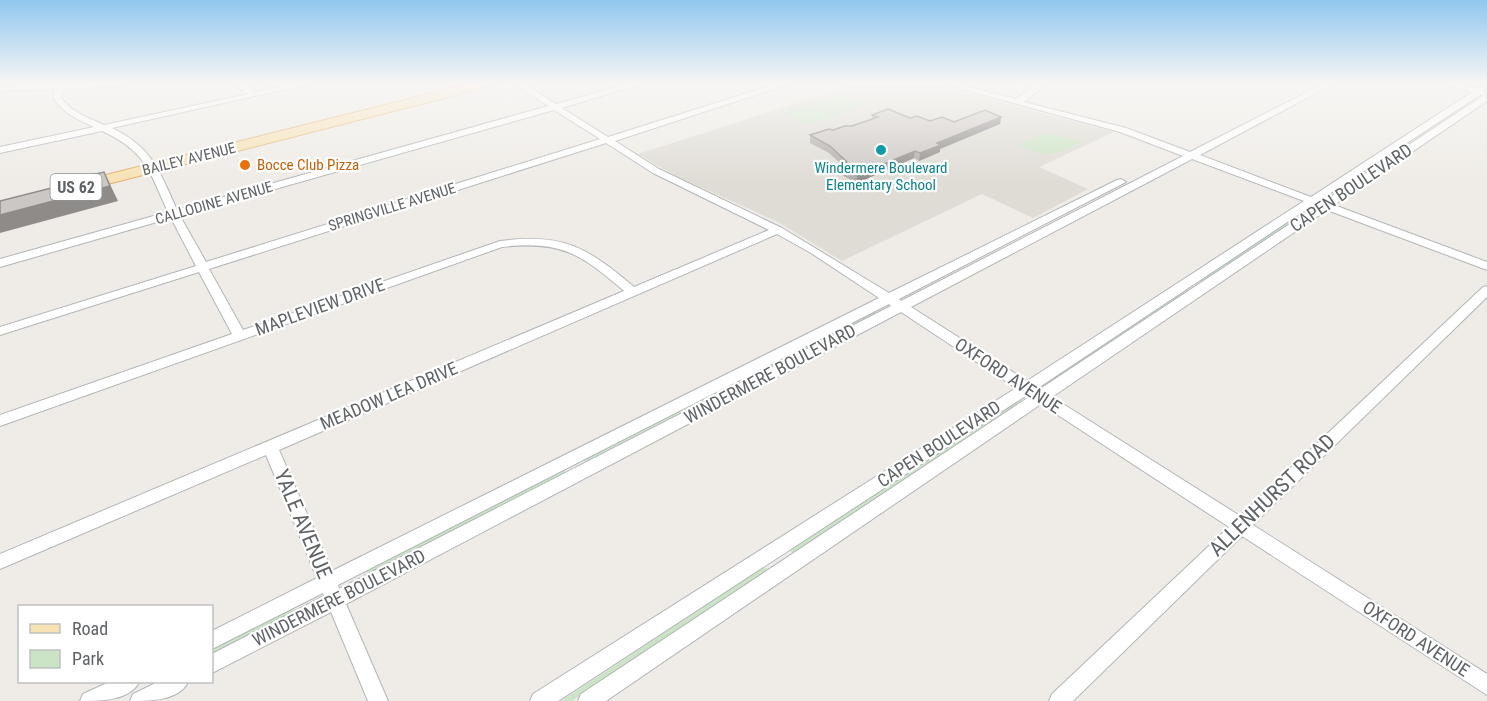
<svg xmlns="http://www.w3.org/2000/svg" width="1487" height="701" font-family="'Roboto Condensed',sans-serif">
<rect width="100%" height="100%" fill="#efece7"/>
<!-- education -->
<polygon fill="#dfdcd5" points="857,84 931,84 1114,132 1039,167 1088,189 1033,218 982,194 842,261 778,222 676,176 638,154"/>
<!-- green -->
<g fill="#cbe4c6">
<polygon points="843,92 870,103 809,125 784,113"/>
<path d="M1044 134 1060 135 1082 142C1051 157 1049 158 1017 145Z"/>
<polygon points="1310,207 1314,208 1201,282 1200,280"/>
<polygon points="1187,289 1190,291 1045,386 1042,385"/>
<polygon points="874,310 877,314 757,375 752,373"/>
<polygon points="736,381 738,385 589,461 584,461 583,459"/>
<polygon points="1020,399 1023,402 795,553 791,552 791,549"/>
<polygon points="563,469 565,470 564,474 372,573 366,572 366,569"/>
<polygon points="763,568 767,568 767,571 572,701 561,701"/>
<polygon points="288,607 294,609 291,615 212,656 212,646"/>
</g>
<g fill="none" stroke-linecap="round" stroke-linejoin="round">
<!-- minor casing -->
<g stroke="#b2b5b8" stroke-width="2">
<g id="minor">
<path d="M56 84H126L122 86 63 89 61 97C70 112 89 118 104 125L248 94 233 84C243 84 249 84 256 92L293 84H309L112 128C152 147 160 172 177 210L548 106 515 84H525L556 104 628 84H641L562 108 608 137 776 84H789L615 141 659 169 782 228 889 293 1117 180 1121 179 1126 182 899 299 901 301 1183 156 1120 132 943 84H957L1016 99 1037 84H1046L1024 102 1126 128 1190 152 1323 84H1333L1200 155 1311 197 1472 92 1446 84H1460L1477 89 1487 84 1485 91 1487 101 1334 205 1487 262V270L1327 210 1052 397 1240 516 1483 287 1487 286V297L1253 525 1487 674V695L1242 536 1073 701H1049L1052 694 1229 527 1041 404 606 701H578L581 694 1029 397 1027 395 558 701H530L533 694 1016 388 901 312 346 604 388 701H368L331 612 212 673V654L324 596 323 593 212 649V631L317 578 266 455 0 569V554L624 291C581 254 561 240 502 247L0 426V415L232 334 199 272 0 335V327L196 266 171 218 0 267V259L168 212C149 171 146 151 102 131L0 153V147L94 127C77 119 62 113 53 97L55 89 0 91V87ZM1480 95H1484L1324 201 1320 200ZM554 110 600 139 206 262 180 216ZM606 143 653 173 769 230 634 287C587 247 563 233 500 241L243 330 209 269ZM1192 159 1304 201 1027 381 911 307ZM1313 205 1317 206 1040 389 1038 388ZM777 234 811 253 879 298 332 571 279 450ZM889 304 891 306 339 589 338 585Z"/>
<path d="M109 682H139C130 701 99 701 80 701L83 694Z"/>
<path d="M158 682H188C179 701 149 701 130 701L133 694Z"/>
</g>
</g>
<!-- primary casing -->
<g stroke="#e4b06b" stroke-width="2">
<polygon id="primary" points="468,84 490,84 488,87 80,191 72,186 74,183"/>
</g>
<!-- minor -->
<use href="#minor" fill="#fff" fill-rule="evenodd"/>
<!-- primary -->
<use href="#primary" fill="#f7e2b4" fill-rule="evenodd"/>
</g>
<!-- wall -->
<polygon fill="#afaba9" points="872,115 930,121 954,122 1001,117 1000,124 940,149 940,152 919,161 914,158 857,183 838,173 839,166 842,165 829,153 810,143 810,135 852,126 872,119"/>
<!-- shaded-wall -->
<g fill="#8e8b89">
<polygon points="1001,117 1000,124 940,149 940,152 919,161 920,153 937,143"/>
<polygon points="915,151 914,158 857,183 857,175"/>
<polygon points="104,172 118,201 0,233 0,215 110,186"/>
</g>
<!-- building -->
<g fill="#cbc7c4" stroke="#8e8b89" stroke-width="1.5">
<polygon points="888,109 910,118 917,116 930,121 942,117 954,122 985,110 1001,117 937,143 941,145 920,153 915,151 857,175 839,166 847,162 830,146 810,135 829,129 833,130 845,126 852,126 878,117 872,115"/>
<polygon points="104,172 110,186 0,215 0,201 91,178 91,175"/>
</g>
<!-- sky -->
<linearGradient id="sky" x2="0" y2="1"><stop stop-color="#91c7ee"/><stop offset="0.46" stop-color="#f8f6f4"/><stop offset="1" stop-color="#f8f6f4" stop-opacity="0"/></linearGradient>
<rect width="1487" height="182" fill="url(#sky)"/>
<!-- markers -->
<circle fill="#0f9aa8" stroke="#fff" stroke-width="2" cx="881" cy="150" r="6"/>
<circle fill="#e8710a" stroke="#fff" stroke-width="2" cx="245" cy="165" r="6"/>
<g text-anchor="middle" stroke-width="4.5" stroke-linejoin="round" paint-order="stroke">
<!-- far-street labels -->
<g font-size="15" fill="#5f6366" stroke="#fff">
<text transform="translate(189 159) rotate(-14)" y="5">BAILEY AVENUE</text>
<text transform="translate(214 203) rotate(-16)" y="5">CALLODINE AVENUE</text>
<text transform="translate(392 207) rotate(-17)" y="5">SPRINGVILLE AVENUE</text>
</g>
<!-- far-food labels -->
<g font-size="15" fill="#c56008" stroke="#fff" text-anchor="start">
<text x="257" y="170">Bocce Club Pizza</text>
</g>
<!-- far-culture labels -->
<g font-size="15" fill="#0d838f" stroke="#fff">
<text x="881" y="173">Windermere Boulevard<tspan x="881" dy="17">Elementary School</tspan></text>
</g>
<!-- shield labels -->
<rect fill="#fff" stroke="#8f9294" stroke-width="1.5" x="50.5" y="174" width="51" height="26" rx="4.5"/>
<g font-size="16" font-weight="bold" fill="#5f6366">
<text x="76" y="193">US 62</text>
</g>
<!-- street labels -->
<g font-size="18" fill="#5f6366" stroke="#fff">
<text transform="translate(1351 188) rotate(-34)" y="6">CAPEN BOULEVARD</text>
<text transform="translate(320 307) rotate(-20)" y="6">MAPLEVIEW DRIVE</text>
<text transform="translate(770 374) rotate(-28)" y="6">WINDERMERE BOULEVARD</text>
<text transform="translate(1008 376) rotate(33)" y="6">OXFORD AVENUE</text>
<text transform="translate(389 396) rotate(-23)" y="6">MEADOW LEA DRIVE</text>
<text transform="translate(939 444) rotate(-33)" y="6">CAPEN BOULEVARD</text>
<text transform="translate(339 598) rotate(-27)" y="6">WINDERMERE BOULEVARD</text>
<text transform="translate(1416 639) rotate(33)" y="6">OXFORD AVENUE</text>
</g>
<!-- near-street labels -->
<g font-size="21" fill="#5f6366" stroke="#fff">
<text transform="translate(1272 495) rotate(-44)" y="7">ALLENHURST ROAD</text>
<text transform="translate(303 524) rotate(67)" y="7">YALE AVENUE</text>
</g>
</g>
<!-- legend -->
<rect x="18" y="605" width="195" height="78" fill="#ffffff" stroke="#bfc1c2" stroke-width="1.5"/>
<rect x="30" y="624" width="30" height="9" fill="#f7e2b4" stroke="#bfc1c2" stroke-width="1.5"/>
<text x="72" y="635" font-size="18" fill="#5f6366">Road</text>
<rect x="30" y="650" width="30" height="18" fill="#cbe4c6" stroke="#bfc1c2" stroke-width="1.5"/>
<text x="72" y="665" font-size="18" fill="#5f6366">Park</text>
</svg>
